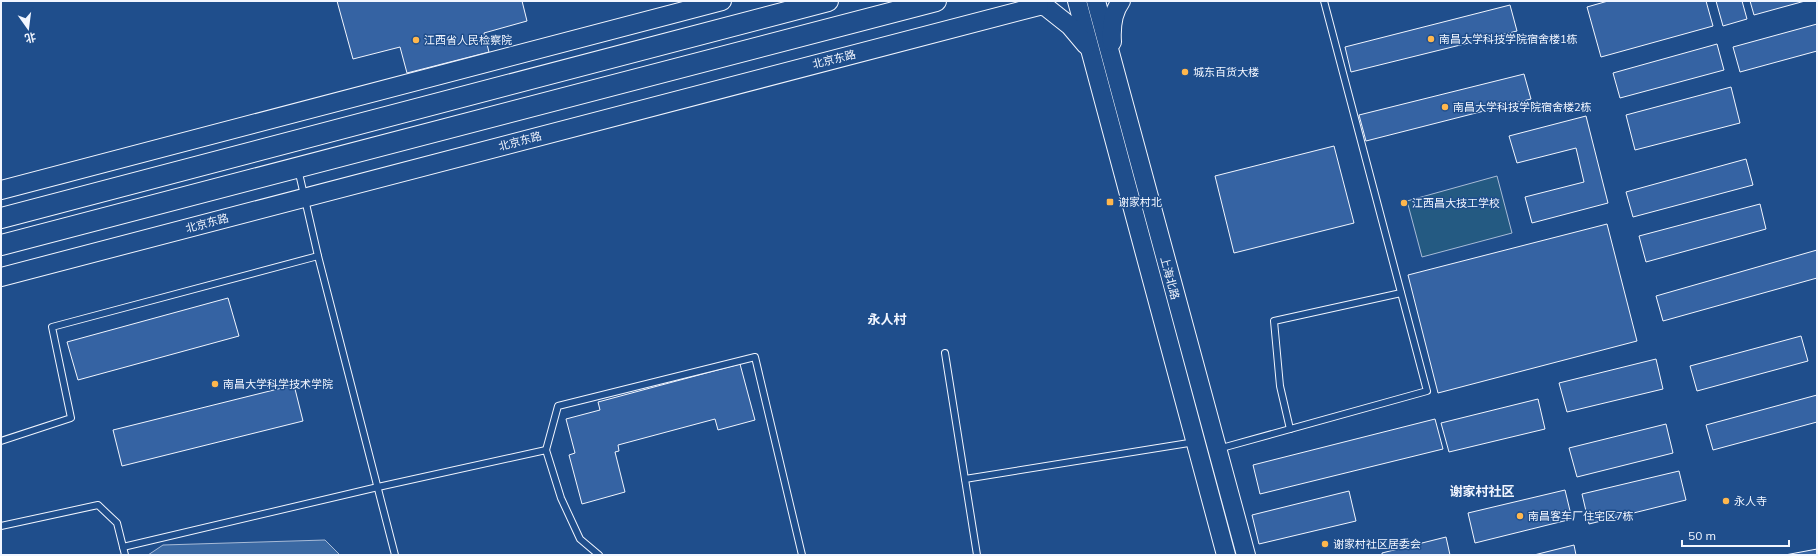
<svg xmlns="http://www.w3.org/2000/svg" width="1818" height="556" font-family="Mulish,'Noto Sans SC',sans-serif">
<rect width="100%" height="100%" fill="#1f4e8c"/>
<!-- green -->
<polygon fill="#245a82" stroke="#a8bbd7" points="1497,176 1512,233 1422,257 1407,201"/>
<!-- water -->
<polygon fill="#3b69a3" stroke="#a8bbd7" points="325,540 340,555 148,555 163,545"/>
<!-- building -->
<g fill="#3563a3" stroke="#f2f6ff">
<polygon points="337,1 522,1 527,21 484,33 489,52 407,73 400,47 353,59"/>
<polygon points="1608,1 1706,1 1713,26 1601,57 1587,7"/>
<polygon points="1716,1 1742,1 1747,19 1723,26"/>
<polygon points="1750,1 1805,1 1754,15"/>
<polygon points="1510,5 1517,31 1351,72 1345,47"/>
<polygon points="1817,24 1817,51 1740,72 1733,47"/>
<polygon points="1717,44 1724,70 1620,98 1613,73"/>
<polygon points="1524,74 1531,99 1366,141 1359,115"/>
<polygon points="1731,87 1740,123 1635,150 1626,115"/>
<polygon points="1586,116 1608,203 1532,223 1525,197 1584,182 1576,148 1517,163 1509,136"/>
<polygon points="1334,146 1354,223 1234,253 1215,176"/>
<polygon points="1746,159 1753,185 1633,217 1626,192"/>
<polygon points="1760,204 1766,229 1646,262 1639,236"/>
<polygon points="1607,224 1637,341 1438,393 1408,275"/>
<polygon points="1817,250 1817,278 1663,321 1656,296"/>
<polygon points="228,298 239,336 78,380 67,342"/>
<polygon points="1801,336 1808,361 1697,391 1690,366"/>
<polygon points="1656,359 1663,389 1567,412 1559,383"/>
<polygon points="740,364 755,420 718,430 715,419 618,445 619,451 615,452 625,492 582,504 569,455 575,453 566,419 600,410 598,402"/>
<polygon points="294,385 303,421 122,466 113,430"/>
<polygon points="1817,395 1817,422 1713,450 1706,425"/>
<polygon points="1538,399 1545,429 1449,452 1441,423"/>
<polygon points="1435,419 1443,449 1260,494 1253,465"/>
<polygon points="1666,424 1673,453 1577,477 1569,448"/>
<polygon points="1679,471 1686,500 1589,524 1582,494"/>
<polygon points="1565,490 1572,519 1475,543 1468,513"/>
<polygon points="1349,491 1356,521 1259,544 1252,515"/>
<polygon points="1446,537 1450,555 1382,555 1382,553"/>
<polygon points="1574,545 1576,555 1534,555"/>
<polygon points="1817,549 1817,555 1785,555"/>
</g>
<g fill="none" stroke-linecap="round" stroke-linejoin="round">
<!-- lane casing -->
<g stroke="#f2f6ff" stroke-width="8">
<g id="lane">
<polyline points="298,169 318,256 395,555"/>
<polyline points="945,353 977,555"/>
<polyline points="1290,429 1280,386 1274,321 1401,293"/>
<polyline points="1,441 71,418 52,327 318,256"/>
<polyline points="1218,449 1427,391 1324,1"/>
<polyline points="546,450 558,406 755,357 802,555"/>
<polyline points="965,479 1195,442"/>
<polyline points="1,526 98,505 117,523 125,555"/>
<polyline points="123,547 378,487 546,450 561,498 580,539 599,555"/>
</g>
</g>
<!-- secondary casing -->
<g stroke="#f2f6ff" stroke-width="20">
<g id="secondary">
<polyline points="1077,1 1226,555"/>
<polyline points="1096,1 1246,555"/>
<polyline points="1028,3 1046,7 1070,26 1086,45"/>
<path d="M1112 42C1111 27 1112 13 1121 1"/>
<polyline points="1,190 722,1"/>
<polyline points="1,277 1039,6"/>
</g>
</g>
<!-- primary casing -->
<g stroke="#f2f6ff" stroke-width="22">
<g id="primary">
<polyline points="1,218 828,1"/>
<polyline points="1,245 936,1"/>
</g>
</g>
<!-- lane -->
<use href="#lane" stroke="#1f4e8c" stroke-width="6"/>
<!-- secondary -->
<use href="#secondary" stroke="#1f4e8c" stroke-width="18"/>
<!-- primary -->
<use href="#primary" stroke="#1f4e8c" stroke-width="20"/>
</g>
<!-- markers -->
<g fill="#ffb74d" stroke="#1f4e8c" stroke-width="1.5">
<circle cx="1431" cy="39" r="4"/>
<circle cx="416" cy="40" r="4"/>
<circle cx="1185" cy="72" r="4"/>
<circle cx="1445" cy="107" r="4"/>
<rect x="1106" y="198" width="8" height="8" rx="2"/>
<circle cx="1404" cy="203" r="4"/>
<circle cx="215" cy="384" r="4"/>
<circle cx="1726" cy="501" r="4"/>
<circle cx="1520" cy="516" r="4"/>
<circle cx="1325" cy="544" r="4"/>
</g>
<g text-anchor="middle" stroke-width="3" stroke-linejoin="round" paint-order="stroke">
<!-- poi labels -->
<g font-size="11" fill="#f2f6ff" stroke="#1f4e8c" text-anchor="start">
<text x="1439" y="43">南昌大学科技学院宿舍楼1栋</text>
<text x="424" y="44">江西省人民检察院</text>
<text x="1193" y="76">城东百货大楼</text>
<text x="1453" y="111">南昌大学科技学院宿舍楼2栋</text>
<text x="1118" y="206">谢家村北</text>
<text x="1412" y="207">江西昌大技工学校</text>
<text x="223" y="388">南昌大学科学技术学院</text>
<text x="1734" y="505">永人寺</text>
<text x="1528" y="520">南昌客车厂住宅区7栋</text>
<text x="1333" y="548">谢家村社区居委会</text>
</g>
<!-- street labels -->
<g font-size="11" fill="#f2f6ff" stroke="#1f4e8c">
<text transform="translate(834 59) rotate(-14)" y="4">北京东路</text>
<text transform="translate(520 141) rotate(-15)" y="4">北京东路</text>
<text transform="translate(207 223) rotate(-15)" y="4">北京东路</text>
<text transform="translate(1170 278) rotate(75)" y="4">上海北路</text>
</g>
<!-- quarter labels -->
<g font-size="13" font-weight="bold" fill="#f2f6ff" stroke="#1f4e8c">
<text x="887" y="324">永人村</text>
<text x="1482" y="496">谢家村社区</text>
</g>
</g>
<!-- border -->
<rect width="1818" height="556" fill="none" stroke="#f2f6ff" stroke-width="4"/>
<!-- north arrow -->
<g transform="translate(28 28) rotate(166)" stroke="#1f4e8c" stroke-width="3" paint-order="stroke">
<path d="M0-3L7 15L0 10L-7 15Z" fill="#f2f6ff"/>
<text y="-6" font-size="11" font-weight="bold" text-anchor="middle" fill="#f2f6ff">北</text>
</g>
<!-- scale -->
<path d="M1682 540v6h107v-6" fill="none" stroke="#f2f6ff" stroke-width="2"/>
<text x="1688" y="540" font-size="12" fill="#f2f6ff" stroke="#1f4e8c" stroke-width="3" paint-order="stroke">50 m</text>
</svg>
